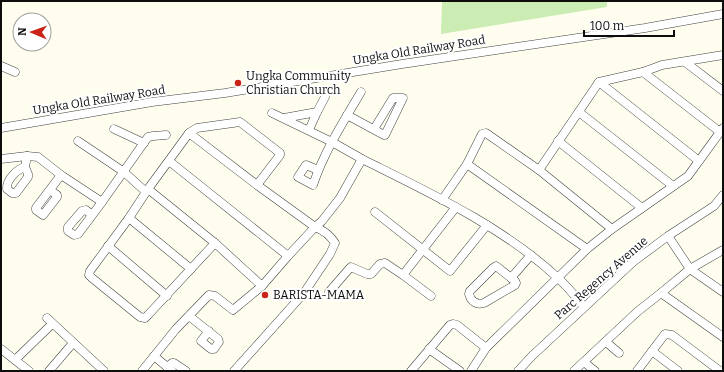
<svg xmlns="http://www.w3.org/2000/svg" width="724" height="372" font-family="Bitter,serif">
<rect width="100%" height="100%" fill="#fffeee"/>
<!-- green -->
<polygon fill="#cbedb3" points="442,1 607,1 607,7 441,34"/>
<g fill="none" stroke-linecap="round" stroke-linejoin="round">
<!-- minor casing -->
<g stroke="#404040" stroke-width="9">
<g id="minor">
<polyline points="685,62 723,91"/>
<polyline points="1,66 15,72"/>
<polyline points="643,72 720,132"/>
<polyline points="599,82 699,161"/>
<polyline points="579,112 673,186"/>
<polyline points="272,113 332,142 362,159"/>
<polyline points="347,115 384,135 385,135 403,98 393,98 374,129"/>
<polyline points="284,118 317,112 325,97"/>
<polyline points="1,128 152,102 225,93 402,64 645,28 723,14"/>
<polyline points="114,129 144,143"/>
<polyline points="309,130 317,112"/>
<path d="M189 133 257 185 315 227C323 230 330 235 335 243L330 254 304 293 234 371"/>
<polyline points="78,141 124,172 146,192"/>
<polyline points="558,141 642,208"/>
<polyline points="1,159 27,156 38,157 61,175 102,202"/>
<polyline points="169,161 288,256"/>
<polyline points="467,164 587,249"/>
<path d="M25 167C17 169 6 180 7 189L12 193H16L28 177V174L25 167 27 156"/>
<path d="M318 170 306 165 298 177 313 185C324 152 343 122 361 92"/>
<polyline points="539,170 599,82 643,72 662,65 723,55"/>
<polyline points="148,189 215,243 262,286"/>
<polyline points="50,190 57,195 57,197 43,215 36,210 36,208 61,175"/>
<polyline points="442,200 467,164 482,134 486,133 539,170 612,229"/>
<polyline points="375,212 450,271 487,225"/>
<polyline points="92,215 86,210 82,211 68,227 68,231 74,235 78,234 102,202 148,137 153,136 166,135"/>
<polyline points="129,218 191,269"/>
<polyline points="668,236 690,269 723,292"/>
<polyline points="215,243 148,315 145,318 140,317 92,278 89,275 90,271 129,218 148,189 189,133 197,128 240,122 280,153 280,155 257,185"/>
<polyline points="108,246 167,296"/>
<path d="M496 266 515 281 516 283 515 285 484 303C477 305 471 302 469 294L470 291 493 268Z"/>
<polyline points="403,275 431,296"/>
<polyline points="511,278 531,255"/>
<polyline points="329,292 349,269 351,267 367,274 371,274 380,264 385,263 403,275 456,207"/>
<polyline points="661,293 723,337"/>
<polyline points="189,316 218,339 219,342 214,349 211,349 201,341 209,331"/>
<polyline points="47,318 104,371"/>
<polyline points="606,342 619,353"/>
<polyline points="1,349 29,371"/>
<polyline points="429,349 460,371"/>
<polyline points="652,351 678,371"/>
<polyline points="154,356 172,371"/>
<polyline points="15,360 52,324"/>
<polyline points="584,362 595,371"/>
<polyline points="167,367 172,363 174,363 186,371"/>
<polyline points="49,371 73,343"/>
<path d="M142 371 176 329 209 295 215 296 233 310 262 286 288 256 315 227 322 221 340 198 362 159C430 193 502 226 558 278 567 286 576 297 584 307"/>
<polyline points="411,371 450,325 453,324 457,325 486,348"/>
<polyline points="471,371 486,348 587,249 612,229 688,176 723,128"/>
<polyline points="518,371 532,356 633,262 668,236 714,206 723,195"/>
<polyline points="574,371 637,312 661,293 690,269 723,250"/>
<polyline points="637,371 665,334 672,335 720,371"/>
</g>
</g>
<!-- minor -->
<use href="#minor" stroke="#fff" stroke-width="8"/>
</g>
<!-- markers -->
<g fill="#ca2418" stroke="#fff" stroke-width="1.5">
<circle cx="238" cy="83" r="4"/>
<circle cx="265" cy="295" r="4"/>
</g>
<g text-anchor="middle" stroke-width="4" stroke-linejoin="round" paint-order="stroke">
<!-- street labels -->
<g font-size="12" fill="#0d0d0d" stroke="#fff">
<text transform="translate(419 50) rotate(-9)" y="4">Ungka Old Railway Road</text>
<text transform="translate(99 100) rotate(-9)" y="4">Ungka Old Railway Road</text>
<text transform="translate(601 278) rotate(-41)" y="4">Parc Regency Avenue</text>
</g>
<!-- poi labels -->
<g font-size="12" fill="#0d0d0d" stroke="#fff" text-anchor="start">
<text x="246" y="80">Ungka Community<tspan x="246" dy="14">Christian Church</tspan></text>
<text x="273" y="299">BARISTA-MAMA</text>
</g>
</g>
<!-- border -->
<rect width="724" height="372" fill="none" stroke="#0d0d0d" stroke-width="4"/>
<!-- north arrow -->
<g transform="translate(32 32) rotate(272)"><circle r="19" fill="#ffffff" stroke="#9e9e9e"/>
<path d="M0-3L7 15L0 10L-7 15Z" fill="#ca2418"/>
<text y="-6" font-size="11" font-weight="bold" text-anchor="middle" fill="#0d0d0d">N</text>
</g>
<!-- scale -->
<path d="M584 30v6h90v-6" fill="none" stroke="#0d0d0d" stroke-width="2"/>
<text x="590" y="30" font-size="12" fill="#0d0d0d" stroke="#ffffff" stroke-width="3" paint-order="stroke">100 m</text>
</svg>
